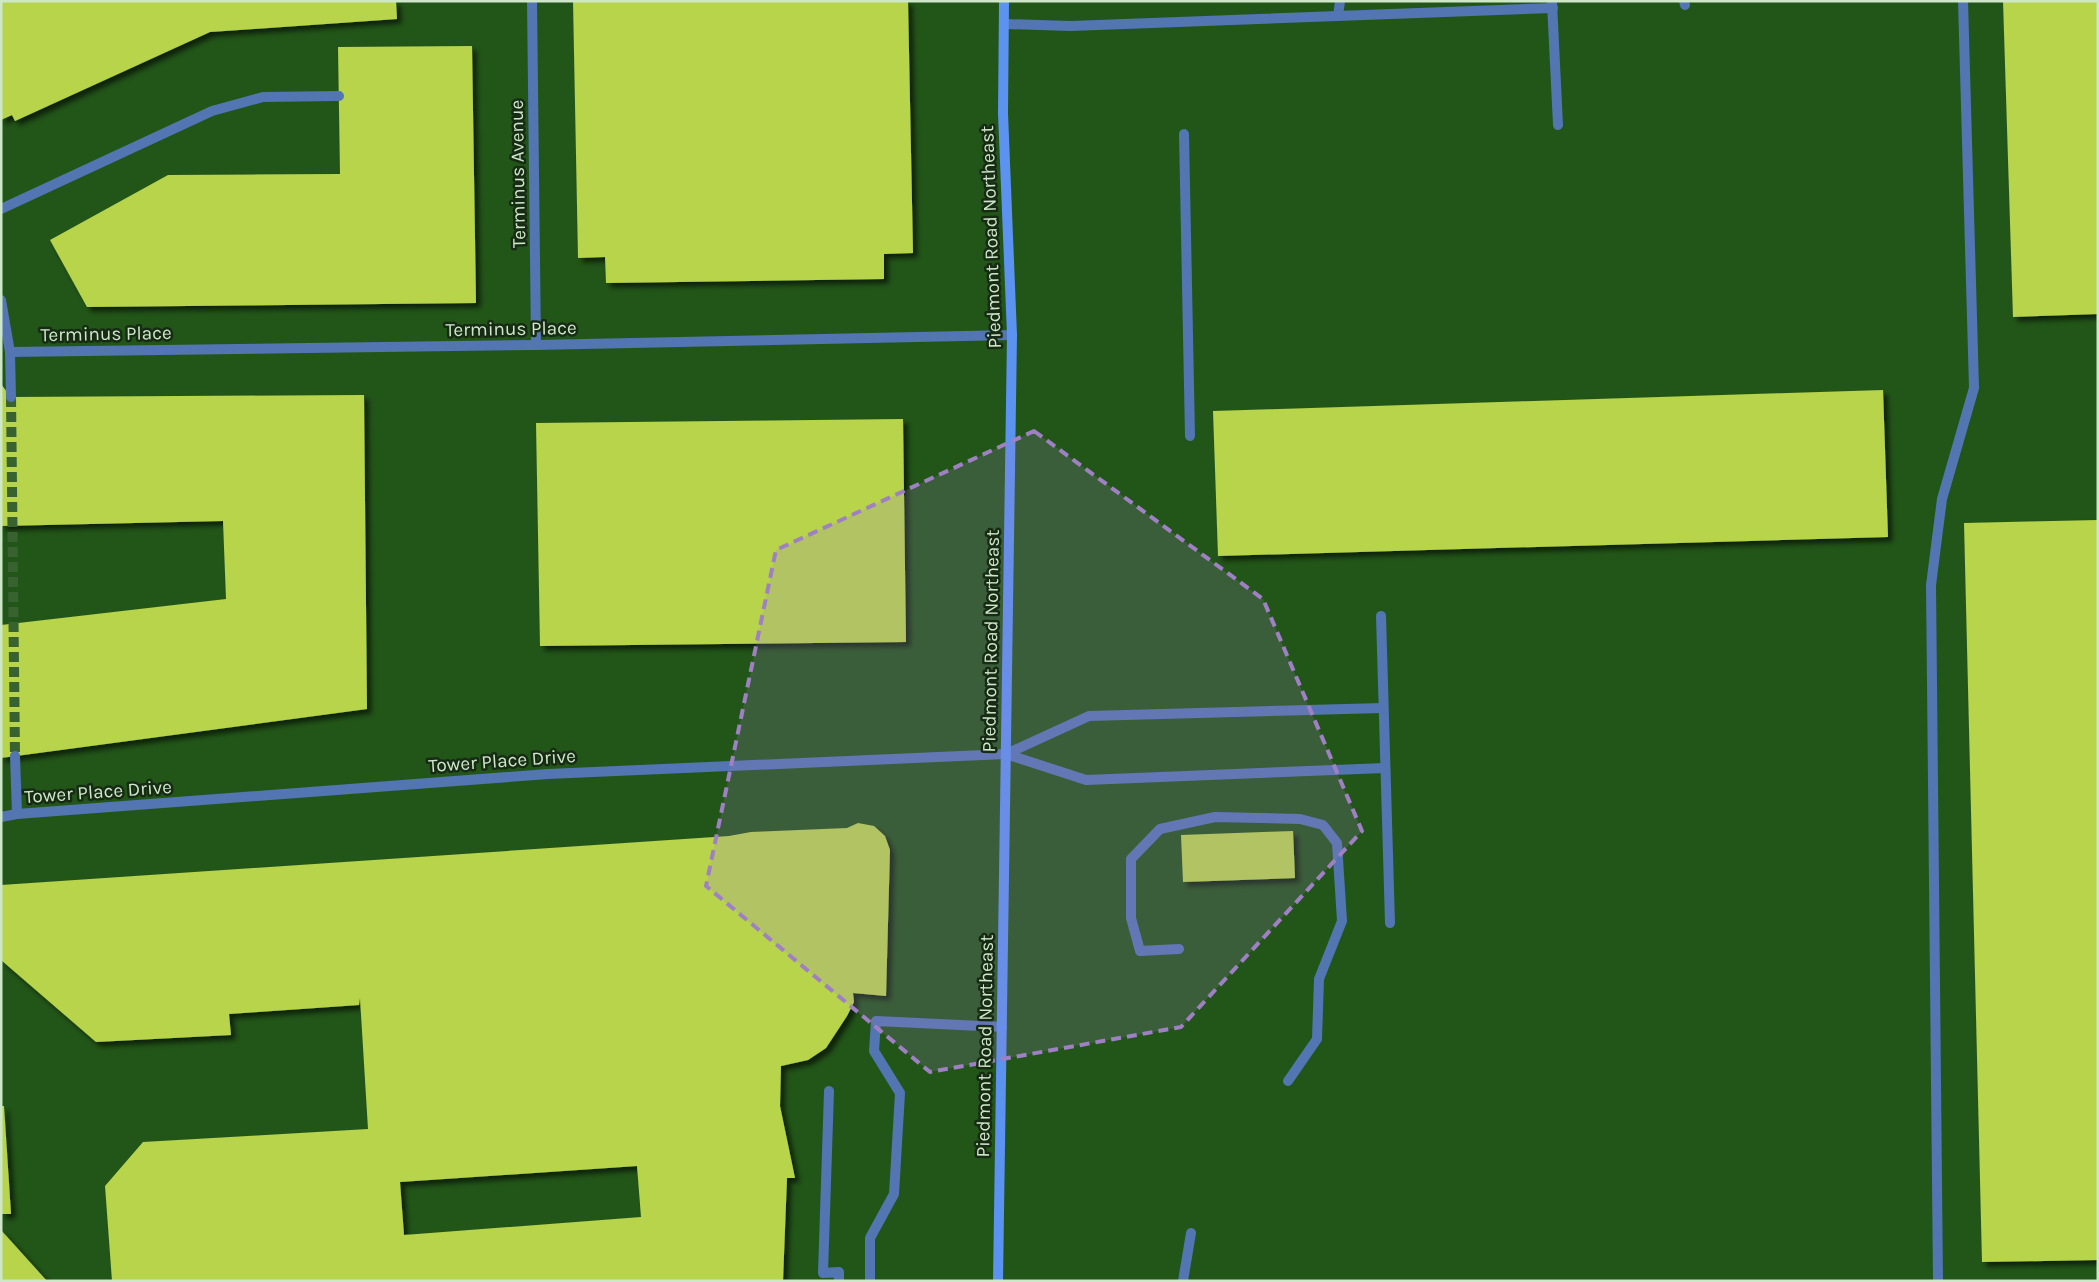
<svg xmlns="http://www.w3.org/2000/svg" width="2099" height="1282" font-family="Karla,sans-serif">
<defs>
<filter id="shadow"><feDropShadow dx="4.5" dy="4.5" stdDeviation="2.5" flood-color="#0009"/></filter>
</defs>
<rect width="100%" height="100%" fill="#1d4a14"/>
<!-- built -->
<rect fill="#225518" x="1" y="1" width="2097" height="1280"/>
<!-- building -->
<g fill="#b7d44c" fill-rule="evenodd" filter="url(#shadow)">
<polygon points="1,1 396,1 397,19 210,32 15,121 12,115 1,120"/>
<polygon points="573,1 908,1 913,253 884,254 884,279 606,283 605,257 578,258"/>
<polygon points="2003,1 2098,1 2098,314 2013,317"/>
<polygon points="472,46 476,303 87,307 50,240 168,175 340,174 338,47"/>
<polygon points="1,384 11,397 364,395 367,709 1,758 1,625 226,599 223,521 1,526"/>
<polygon points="1883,390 1888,537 1218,556 1213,411"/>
<polygon points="903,419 906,642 540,646 536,423"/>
<polygon points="2098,520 2098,1260 1982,1262 1964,523"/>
<path d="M858 823 874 826 885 836 890 850 886 996 853 993 854 1002 847 1016 826 1048 808 1060 781 1066 780 1106 795 1178H787L783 1281H112L105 1186 143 1142 368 1129 360 998 359 1005 229 1014 231 1035 96 1042 1 960V885L729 836 751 832 847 828ZM637 1166 641 1217 404 1235 400 1182Z"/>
<polygon points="1293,831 1295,878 1183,882 1181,835"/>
<polygon points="1,1106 4,1106 11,1214 1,1214"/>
<polygon points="1,1230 47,1281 1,1281"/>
</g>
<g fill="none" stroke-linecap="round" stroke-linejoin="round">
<!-- minor-tunnel -->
<polyline stroke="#38622f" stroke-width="10" stroke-dasharray="10 5" stroke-linecap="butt" points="11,397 15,756"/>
<!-- service -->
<g stroke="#5375b1" stroke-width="10">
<polyline points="1684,1 1685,5"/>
<polyline points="1552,3 1558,125"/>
<polyline points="1338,16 1340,1"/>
<polyline points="1004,24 1071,26 1553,8"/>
<polyline points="1184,134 1190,436"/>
<polyline points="1,209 212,111 263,97 339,96"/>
<polyline points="1381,616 1390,923"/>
<polyline points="1006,754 1089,716 1383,708"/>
<polyline points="1006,754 1086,780 1385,768"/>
<polyline points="1179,949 1140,951 1131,918 1131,859 1160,829 1215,817 1300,819 1323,825 1337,843 1342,921 1319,979 1317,1039 1288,1081"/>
<polyline points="829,1091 823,1273 839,1272 839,1281"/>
<polyline points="870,1281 870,1238 894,1194 900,1093 874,1051 876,1021 1002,1027"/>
<polyline points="1183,1281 1191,1233"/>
<polyline points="1938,1281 1931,585 1942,499 1974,388 1963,1"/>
</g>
<!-- minor -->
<g stroke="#5375b1" stroke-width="10">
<polyline points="532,1 536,345"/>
<polyline points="1,300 10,352 11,397"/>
<polyline points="10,352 536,345 1012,335"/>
<polyline points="15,756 17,814"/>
<polyline points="1,817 17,814 548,774 1006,754"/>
</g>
<!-- secondary -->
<polyline stroke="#5c92f0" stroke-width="10" points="998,1281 1012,335 1003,113 1004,1"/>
</g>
<!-- marked area -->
<path fill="#a080c4" fill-opacity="0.2" stroke="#a080c4" stroke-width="4" stroke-dasharray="10 6" stroke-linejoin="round" d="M1034 431 1263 599 1362 831 1181 1027 930 1072 706 886 776 550Z"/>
<g text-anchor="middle" stroke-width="5" stroke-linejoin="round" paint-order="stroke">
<!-- street labels -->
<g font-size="19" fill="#cee7c9" stroke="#172b14">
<text transform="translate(517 174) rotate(-91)" y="7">Terminus Avenue</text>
<text transform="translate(990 237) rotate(-92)" y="7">Piedmont Road Northeast</text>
<text transform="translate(511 328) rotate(-1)" y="7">Terminus Place</text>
<text transform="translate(106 333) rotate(-1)" y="7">Terminus Place</text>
<text transform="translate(990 641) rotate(-89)" y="7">Piedmont Road Northeast</text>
<text transform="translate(502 760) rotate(-4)" y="7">Tower Place Drive</text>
<text transform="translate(98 791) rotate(-4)" y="7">Tower Place Drive</text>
<text transform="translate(984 1046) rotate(-89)" y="7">Piedmont Road Northeast</text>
</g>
</g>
<!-- border -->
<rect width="2099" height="1282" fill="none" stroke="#cee7c9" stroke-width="5"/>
</svg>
